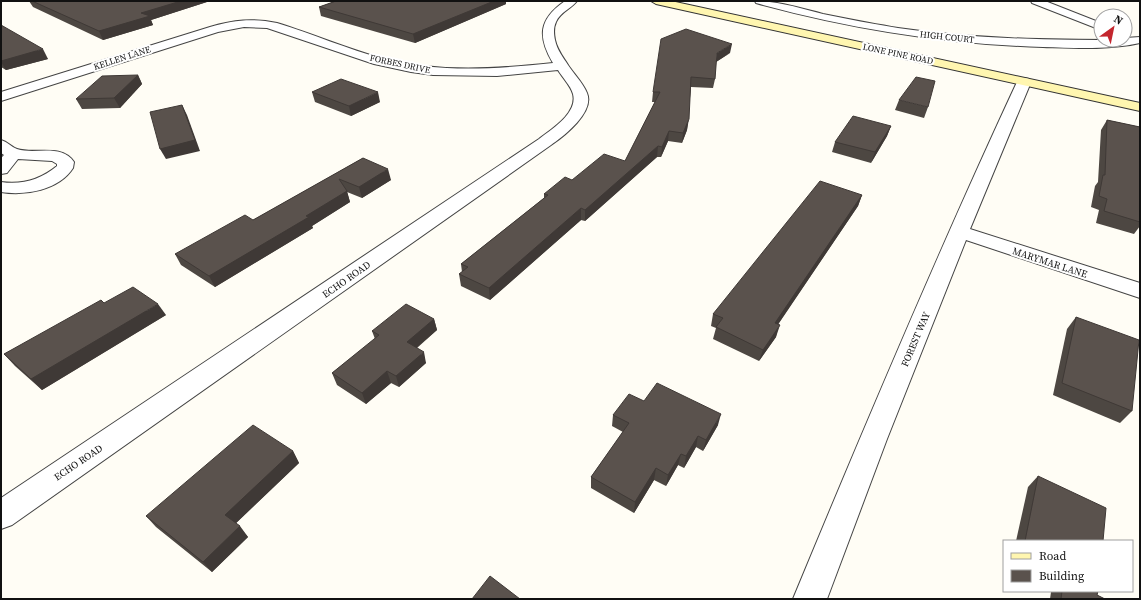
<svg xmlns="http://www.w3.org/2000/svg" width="1141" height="600" font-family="'Source Serif 4',serif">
<rect width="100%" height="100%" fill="#fffdf5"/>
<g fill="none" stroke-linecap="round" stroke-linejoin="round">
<!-- street casing -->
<g stroke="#444" stroke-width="2">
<g id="street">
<path d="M565 1H577C571 9 560 12 556 22 553 28 554 35 555 40 557 50 563 57 568 65 573 73 583 83 587 93 595 112 564 136 551 145L12 525 1 529V498L539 139C552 129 578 113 573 94 571 86 562 77 558 70L497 76 433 75 411 72 374 64 267 28 244 27 218 32 1 101V92L210 27C233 20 253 18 277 23 313 34 347 49 384 59 439 73 497 69 553 63 537 36 539 19 565 1Z"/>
<path d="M755 1C778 1 800 8 823 14 848 19 873 24 898 28 973 39 1050 40 1125 40V38L1140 37V43C1109 50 1075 48 1043 47 945 44 851 29 756 3Z"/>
<polygon points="1031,1 1045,1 1101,23 1101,30 1032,3"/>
<path d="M1024 78 1029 79 1031 82 970 229 1140 283V298L966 240 887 439 827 599H793C865 425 938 252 1017 82L1019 79Z"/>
<path d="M1 140C8 142 11 147 17 149 35 155 61 143 74 162L73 168C59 190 25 196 1 192V182C22 185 40 180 57 166V164L52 161 18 159 7 173 1 174V158L4 155 1 153Z"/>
</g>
</g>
<!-- secondary casing -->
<g stroke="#333" stroke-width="2">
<polygon id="secondary" points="651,1 671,1 1140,103 1140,111 656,4"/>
</g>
<!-- street -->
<use href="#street" fill="#fff" fill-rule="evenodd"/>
<!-- secondary -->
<use href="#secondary" fill="#fff6b0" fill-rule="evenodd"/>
</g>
<!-- wall -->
<g fill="#4d4742">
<polygon points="29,1 210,1 151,20 153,25 103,40 33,7"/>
<polygon points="336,1 506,1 506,4 415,43 321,16 319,7"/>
<polygon points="1,25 48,59 6,70 1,67"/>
<polygon points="730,53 716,62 715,79 713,88 691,87 687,130 682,143 668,141 661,157 657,157 585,221 581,220 490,300 461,286 459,274 462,272 461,264 544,198 544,194 572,180 625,161 655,102 652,102 653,92"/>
<polygon points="138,75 142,84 120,108 82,109 76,99"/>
<polygon points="312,92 380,102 351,116 315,102"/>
<polygon points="899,100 928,107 924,118 895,110"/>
<polygon points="1107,120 1140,127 1140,226 1134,234 1096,223 1099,210 1091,207 1095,186 1098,182 1101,130"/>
<polygon points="891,126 887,136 871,163 832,152 835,142"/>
<polygon points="363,158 391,180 362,198 347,192 350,202 312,226 313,228 215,287 181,265 175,254 253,220"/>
<polygon points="862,195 858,206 778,324 776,337 759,361 713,339 716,328 711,326 713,314"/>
<polygon points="104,303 166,315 42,390 15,366 4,354"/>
<polygon points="1076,317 1132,411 1120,423 1053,395 1067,329"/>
<polygon points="434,319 437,330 417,348 426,363 399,387 391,383 366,404 337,385 332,373 375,339 372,331"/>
<polygon points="644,401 718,425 703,451 696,447 684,468 678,465 666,486 654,480 634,513 591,488 591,477 623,432 612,426 613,415"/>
<polygon points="293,451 299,463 236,523 248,537 212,572 156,527 146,516"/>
<polygon points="1038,476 1103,541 1016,541 1028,487"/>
<polygon points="1048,591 1098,591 1097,595 1105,599 1050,599 1051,592"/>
</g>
<!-- shaded-wall -->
<g fill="#3f3936">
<polygon points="181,1 210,1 151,20 153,25 103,40 99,31 141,13"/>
<polygon points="494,1 506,1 506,4 415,43 413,34"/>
<polygon points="732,44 730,53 716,62 717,53"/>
<polygon points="43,49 48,59 6,70 1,62 1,61"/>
<polygon points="138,75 142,84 120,108 114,98"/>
<polygon points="378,92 380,102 351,116 349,106"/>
<polygon points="182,105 187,115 200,151 166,159 160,149"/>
<polygon points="689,119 687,130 682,143 683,133"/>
<polygon points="891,126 887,136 871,163 875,152"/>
<polygon points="669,131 668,141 661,157 662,147"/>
<polygon points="658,146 657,157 585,221 585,210"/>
<polygon points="388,169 391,180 362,198 359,187"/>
<polygon points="347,191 350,202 312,226 313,228 215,287 209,276 306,216"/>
<polygon points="862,195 858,206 771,335 775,323"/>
<polygon points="581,208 581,220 490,300 489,288"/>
<polygon points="158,304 166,315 42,390 31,379"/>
<polygon points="434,319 437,330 410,353 407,342"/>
<polygon points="780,325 776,337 759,361 763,350"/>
<polygon points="424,352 426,363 399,387 396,376"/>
<polygon points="387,371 391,383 366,404 362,393"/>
<polygon points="721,414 718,425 703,451 706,440"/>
<polygon points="698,436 696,447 684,468 686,456"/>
<polygon points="293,451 299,463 233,526 225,515"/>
<polygon points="681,454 678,465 666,486 668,475"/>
<polygon points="656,468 654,480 634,513 635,502"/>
<polygon points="240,526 248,537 212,572 203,562"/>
</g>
<!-- building -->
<g fill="#5a524d" stroke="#3f3936">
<polygon points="32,1 181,1 141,13 150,16 99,31"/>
<polygon points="336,1 494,1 413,34 319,7"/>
<polygon points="1,25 43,49 1,61"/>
<polygon points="686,29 732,44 717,53 715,79 691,77 689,119 683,133 669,131 662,147 658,146 585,210 581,208 489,288 459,274 468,267 461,264 548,195 544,194 565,177 572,180 604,154 625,161 660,92 653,92 661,39"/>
<polygon points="138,75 114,98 76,99 102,76"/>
<polygon points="916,77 935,81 928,107 899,100"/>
<polygon points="341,79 378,92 349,106 312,92"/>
<polygon points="182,105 195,140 160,149 150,112"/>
<polygon points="853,116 891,126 875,152 835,142"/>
<polygon points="1107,120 1140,127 1140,222 1104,211 1107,199 1099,196 1103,175 1105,175"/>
<polygon points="363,158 388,169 359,187 339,179 347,191 306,216 309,217 209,276 175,254 245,215 253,220"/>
<polygon points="820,181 862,195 775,323 780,325 763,350 716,327 723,318 713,314"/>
<polygon points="133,287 158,304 31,379 4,354 101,300 104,303"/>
<polygon points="406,304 434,319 407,342 424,352 396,376 387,371 362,393 332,373 379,335 372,331"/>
<polygon points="1076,317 1139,340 1132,411 1062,383"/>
<polygon points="657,383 721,414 706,440 698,436 686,456 681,454 668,475 656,468 635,502 591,477 629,423 613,415 629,394 644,401"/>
<polygon points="253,425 293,451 225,515 240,526 203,562 146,516"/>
<polygon points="1038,476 1106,508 1103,541 1025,541"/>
<polygon points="490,576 520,599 472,599"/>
<polygon points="1062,591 1098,591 1097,595 1105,599 1061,599"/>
</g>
<g text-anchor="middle" stroke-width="4" stroke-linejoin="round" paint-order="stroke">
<!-- far-street labels -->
<g font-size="9" fill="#111" stroke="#fff">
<text transform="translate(947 37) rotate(6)" y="3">HIGH COURT</text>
<text transform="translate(898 54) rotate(12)" y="3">LONE PINE ROAD</text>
<text transform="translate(122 58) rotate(-18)" y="3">KELLEN LANE</text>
<text transform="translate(400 64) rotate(12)" y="3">FORBES DRIVE</text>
</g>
<!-- street labels -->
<g font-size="10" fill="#111" stroke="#fff">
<text transform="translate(1050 262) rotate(18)" y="4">MARYMAR LANE</text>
<text transform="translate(346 279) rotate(-35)" y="4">ECHO ROAD</text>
<text transform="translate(915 339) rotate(-67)" y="4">FOREST WAY</text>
<text transform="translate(78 462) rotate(-34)" y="4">ECHO ROAD</text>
</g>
</g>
<!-- border -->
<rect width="1141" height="600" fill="none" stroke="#111111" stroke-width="4"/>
<!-- legend -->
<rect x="1003" y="540" width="130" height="52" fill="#ffffff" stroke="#a0a0a0"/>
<rect x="1011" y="553" width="20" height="6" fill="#fff6b0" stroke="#a0a0a0"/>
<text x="1039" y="560" font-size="12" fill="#111111">Road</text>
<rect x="1011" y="570" width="20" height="12" fill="#5a524d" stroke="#a0a0a0"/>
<text x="1039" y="580" font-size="12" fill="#111111">Building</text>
<!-- north arrow -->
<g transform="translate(1113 28) rotate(33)"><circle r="19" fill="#ffffff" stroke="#a0a0a0"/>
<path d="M0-3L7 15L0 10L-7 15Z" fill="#c4262e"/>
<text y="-6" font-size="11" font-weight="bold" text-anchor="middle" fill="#111111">N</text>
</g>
</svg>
